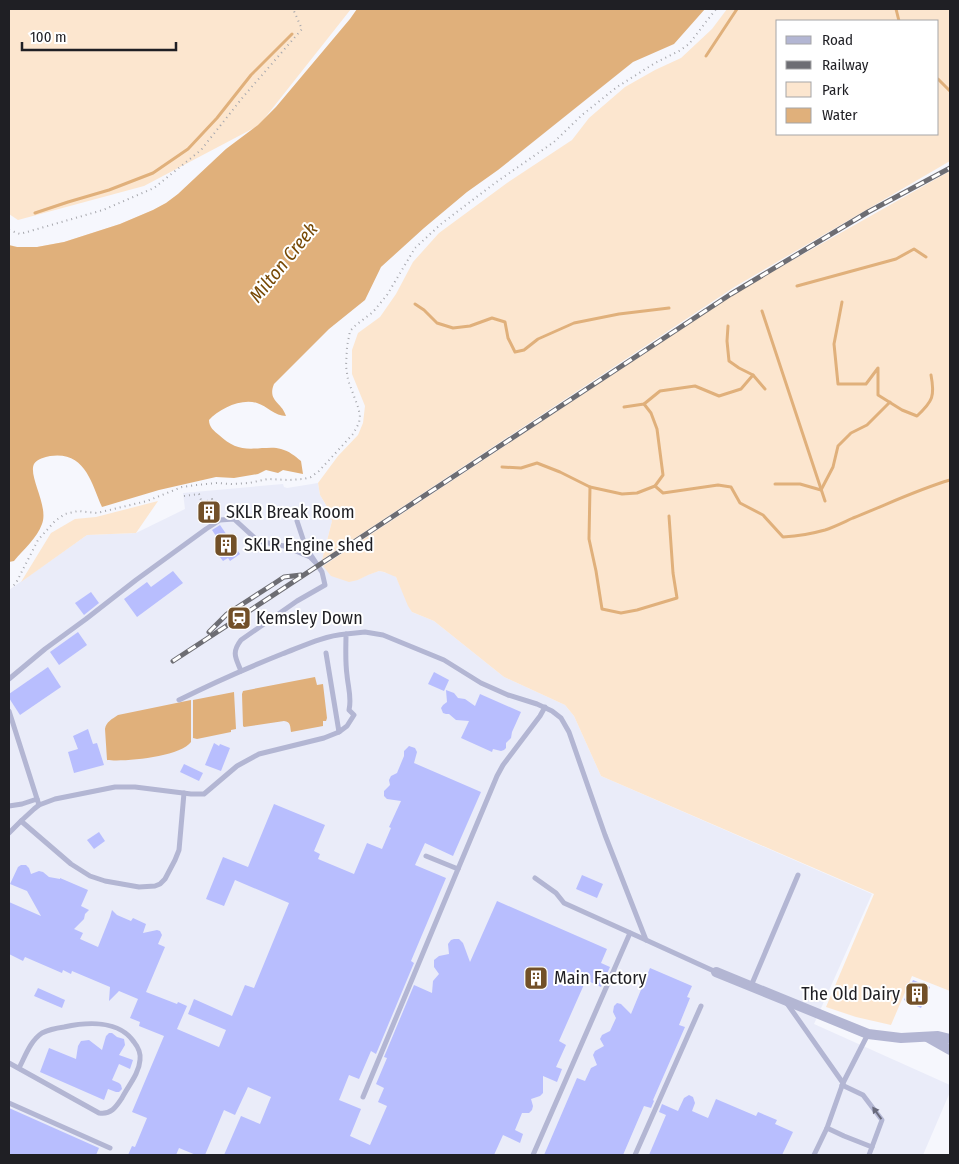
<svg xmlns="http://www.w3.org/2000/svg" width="959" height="1164" font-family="'Fira Sans Condensed',sans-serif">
<rect width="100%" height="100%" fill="#f6f7fd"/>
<!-- built -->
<polygon fill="#eaecf9" points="318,483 320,495 329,510 332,521 322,560 323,566 358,580 367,575 379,571 391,574 396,577 412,612 434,621 504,677 565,705 574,716 601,776 872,894 814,1024 950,1085 950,1092 923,1155 9,1155 9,590 87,535 136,533 185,509 183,493 283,484 284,487 287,488"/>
<!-- green -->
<g fill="#fce6cf" fill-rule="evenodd">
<polygon points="9,9 351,9 264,119 276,107 350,19 357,9 248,312 9,245 17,247 37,247 64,242 120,224 153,210 166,203 178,194 226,149 254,128 144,186 18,220 9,214"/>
<path d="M727 9H950V161L736 286 322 560 332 521 329 510 320 495 318 483 338 456 358 435 363 423 365 406 352 374V350L358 333 380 317 396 294 413 262 439 233 507 183 572 140 589 118 625 87 655 70 681 58 712 29ZM778 21H938V134H778Z"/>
<polygon points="950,171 950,991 912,976 891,1025 856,1017 826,1007 874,894 601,776 574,716 565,705 504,677 434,621 412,612 408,606 396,577 384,572 379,571 368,575 358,580 349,582 331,576 323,566 730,297 768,274"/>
<polygon points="158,501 136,533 87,535 21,582 51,533 75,519 96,517"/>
</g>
<!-- water -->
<g fill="#e0b07b">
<path d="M357 9H705L674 44 633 62 498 170 467 192 424 228 381 267 365 300 329 329 274 384C267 401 282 402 286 416 275 416 267 406 257 403 241 398 219 409 209 420 209 427 214 431 219 435 233 448 243 450 262 448 268 448 275 447 281 449 289 451 295 456 301 461L303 474 283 470 278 473 266 470 258 474 234 478 216 477 159 490 102 507C91 482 85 451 50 456 45 457 37 459 34 464 28 476 49 506 42 524 37 538 23 550 14 561L9 562V245L17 247H37L64 242 120 224 153 210 166 203 178 194 226 149 258 125 276 107 350 19Z"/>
<path d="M315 677 317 685 323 684 327 718 326 721H323V726L291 732C290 726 291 722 284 721L244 727 243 726 242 694 243 691Z"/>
<polygon points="234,692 236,729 231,730 231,732 197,739 193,738 193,700"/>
<path d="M191 700V742C180 757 125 762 107 760L105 729C106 722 112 719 118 715Z"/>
</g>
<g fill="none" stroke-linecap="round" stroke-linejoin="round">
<!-- stream -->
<g stroke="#e0b07b" stroke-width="3">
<polyline points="896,9 899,21"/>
<polyline points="706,56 737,9"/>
<polyline points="938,79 950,91"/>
<polyline points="35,213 68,202 109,190 153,173 188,149 217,118 251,75 292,34"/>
<polyline points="797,286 896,259 914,249 926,257"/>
<path d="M842 302 834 344 838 384H866L878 368V395L902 410 917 416C933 401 935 396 931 375"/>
<polyline points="415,304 424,310 437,323 453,328 470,326 492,318 505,322 508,338 515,352 524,350 538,339 574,323 619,314 669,308"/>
<polyline points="762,311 825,501"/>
<polyline points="728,326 727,341 729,361 739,368 753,375 765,389"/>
<polyline points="624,407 644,404 660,391 695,386 719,396 741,389 753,375"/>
<polyline points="502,467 521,468 537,463 560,472 590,487 622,494 637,493 655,486 663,475 657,429 651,413 644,404"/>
<polyline points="775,484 800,484 821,490 833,467 838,446 851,433 867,425 890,402"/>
<path d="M655 486 663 493 718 485 731 487 740 503 763 515 783 537C797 536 811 534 825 530 834 527 844 522 853 518 886 505 916 490 950 480"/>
<polyline points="590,487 589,539 596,571 602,609 621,613 637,610 677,598 673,573 669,516"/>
</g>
</g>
<!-- building -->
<g fill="#b8befe">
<polygon points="212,502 218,516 210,520 203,507"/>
<polygon points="220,525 240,554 230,561 228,558 223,561 216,552 220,549 215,541 218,539 212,530"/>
<polygon points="173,571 183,583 137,617 124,599 147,582 151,587"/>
<polygon points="91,592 99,603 84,615 75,603"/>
<polygon points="78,632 87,645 59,665 50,652"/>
<polygon points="48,667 61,687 20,715 9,698 9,694"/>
<polygon points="434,672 449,680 444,691 428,684"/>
<polygon points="446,690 454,693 458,698 465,699 475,706 480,694 521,712 512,732 511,738 506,743 506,748 504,750 501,751 493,749 492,752 461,738 469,721 456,720 449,714 446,714 443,713 441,708 443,705 447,702"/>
<polygon points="88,729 93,744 97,743 104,765 74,773 68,752 78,749 73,736"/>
<polygon points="214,743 219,746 220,744 230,748 221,771 205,765"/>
<polygon points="409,746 415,748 417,752 414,763 481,792 453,856 425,843 415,865 446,878 411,961 414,963 376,1054 371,1051 359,1079 349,1075 339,1100 361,1109 350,1136 370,1145 387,1106 378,1102 384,1088 376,1084 387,1058 384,1057 414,985 432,993 433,981 439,974 434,967 434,960 439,956 449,954 448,944 451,940 454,939 459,939 463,943 470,962 497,901 607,949 601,963 610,967 601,987 586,980 559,1041 566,1045 556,1067 562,1069 557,1082 543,1076 543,1093 540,1096 531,1099 533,1106 532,1110 529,1113 522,1113 515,1130 523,1134 520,1143 503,1135 494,1155 224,1155 241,1116 260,1124 271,1097 248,1087 235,1115 224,1110 205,1155 196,1155 179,1148 176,1155 128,1155 132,1146 135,1147 147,1118 132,1112 164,1036 139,1026 140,1022 130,1018 138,999 119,991 109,1001 110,987 72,971 71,974 63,970 62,973 25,957 23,961 9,954 9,902 41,916 27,891 10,884 18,867 21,865 26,865 29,868 31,874 39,871 43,872 49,877 60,879 60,878 88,890 81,906 89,910 85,914 84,919 74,929 83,933 80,939 98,947 110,917 112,910 117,915 131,921 133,918 146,924 143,933 157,930 160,931 162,935 158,944 165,947 146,992 177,1004 178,1002 187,1006 177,1029 219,1047 226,1030 188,1014 194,999 232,1016 245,985 254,988 289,903 235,880 224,906 206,899 223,857 248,867 274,804 325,825 314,851 320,854 318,859 354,874 367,843 382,849 391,828 389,827 401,801 387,799 384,796 384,791 390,785 389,780 391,776 397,773 404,756 404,751"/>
<polygon points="184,764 203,773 199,781 180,772"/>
<polygon points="99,832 105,841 94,849 87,840"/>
<polygon points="582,875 603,884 597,898 576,889"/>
<polygon points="650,968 692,986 687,997 690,998 679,1025 685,1027 653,1100 654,1101 651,1108 644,1106 623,1155 544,1155 577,1078 585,1081 591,1068 597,1065 593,1055 595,1051 604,1046 600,1039 602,1035 610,1031 616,1018 613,1012 614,1006 617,1003 621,1004 631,1014"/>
<polygon points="913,980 930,987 921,1008 904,1000"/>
<polygon points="38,988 65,1000 62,1008 34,996"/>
<polygon points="109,1033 112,1033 117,1037 124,1039 125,1045 119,1055 133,1060 130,1069 119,1064 112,1080 119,1083 121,1085 122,1089 119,1092 116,1092 108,1089 104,1100 40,1072 49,1048 76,1059 78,1046 81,1041 89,1040 102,1050 106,1036"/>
<polygon points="689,1095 693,1097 695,1103 692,1111 708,1118 716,1099 756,1116 758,1112 777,1120 775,1124 793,1132 782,1155 649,1155 666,1115 659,1112 662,1104 678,1111 684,1098"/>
<polygon points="9,1108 99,1148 96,1155 9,1155"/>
</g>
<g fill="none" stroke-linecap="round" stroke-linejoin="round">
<!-- path -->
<g stroke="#a6a7ad" stroke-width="2" stroke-dasharray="1 4" stroke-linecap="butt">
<polyline points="9,230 20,234 103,210 154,188 201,150 243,97 302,29 293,9"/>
<polyline points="184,496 199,494 202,503 212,499 218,512"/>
<polyline points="9,586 13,586 16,583 38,540 55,521 65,514 78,511 97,513 147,501 182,487 196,485 217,483 231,484 249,483 268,479 289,480 303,479 311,477 319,471 353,434 359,423 360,415 358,407 348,380 346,366 347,347 350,331 356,325 373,312 387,295 415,248 441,224 495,183 554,142 582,115 617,87 655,63 679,51 689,44 716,9"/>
</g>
<!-- lane -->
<g stroke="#b3b6d3" stroke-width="5">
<path d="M326 653 339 732 347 726 354 715 349 710C352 698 348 687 347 675 345 661 346 647 346 634L365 632 383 635 444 660 481 683 508 695 537 704 552 711 561 718 569 732 605 835 646 940 716 972"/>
<path d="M241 671C236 658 231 653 241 640L297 601 325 585 322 572 306 548 297 521"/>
<polyline points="9,679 45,649 86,619 136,580 206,529 220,520 234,519 258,541 284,546 310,557 314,561"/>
<path d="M179 700C213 683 247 668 282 654 303 646 323 636 346 634"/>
<polyline points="9,711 39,805 55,799 115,787 135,787 191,794 204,794 237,766 259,754 324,738 339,732"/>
<polyline points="39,805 34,809 21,821 71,864 90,876 105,881 139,887 155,886 160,884 165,879 175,860 179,850 184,793"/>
<polyline points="9,806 22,804 37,799"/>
<polyline points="9,833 21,821"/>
<polyline points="426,856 458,869 497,776 503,765 540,716 545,707"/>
<polyline points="535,878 556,893 564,903 646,940"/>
<polyline points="751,986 798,875"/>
<polyline points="786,1002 843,1083"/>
<path d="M9 1063 99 1113C111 1115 116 1107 122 1098 128 1086 139 1074 140 1060 141 1053 138 1047 134 1042 119 1020 87 1022 64 1027 57 1028 48 1030 42 1033 30 1041 25 1057 19 1068"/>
<polyline points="842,1085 863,1095 882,1120 869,1155"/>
<polyline points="363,1097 458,869"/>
<polyline points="9,1103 110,1148"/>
<polyline points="827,1128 844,1136 872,1147"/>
<polyline points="533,1155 630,933"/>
<polyline points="635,1155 701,1006"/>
<polyline points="814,1155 827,1128 843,1083 868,1034"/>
</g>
<!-- street -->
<g stroke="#b3b6d3" stroke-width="10">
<polyline points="716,972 868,1034 901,1038 938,1036 950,1039"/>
<polyline points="927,1037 950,1050"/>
</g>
<!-- rail casing -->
<g stroke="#6d6d73" stroke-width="5">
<g id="rail">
<polyline points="209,632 227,614 275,583 284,577 301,575"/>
<polyline points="173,661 731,294 868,212 950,168"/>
</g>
</g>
<!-- rail -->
<use href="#rail" stroke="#fff" stroke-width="3" stroke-dasharray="9" stroke-linecap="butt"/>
</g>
<!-- one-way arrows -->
<defs><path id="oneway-solid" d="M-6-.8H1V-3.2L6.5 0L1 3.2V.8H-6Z" transform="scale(1.25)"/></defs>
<use fill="#696a7c" href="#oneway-solid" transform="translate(877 1113) rotate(-126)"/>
<!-- icons -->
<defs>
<g id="building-square" transform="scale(1.25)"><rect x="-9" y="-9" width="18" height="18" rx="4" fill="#725028" stroke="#fff"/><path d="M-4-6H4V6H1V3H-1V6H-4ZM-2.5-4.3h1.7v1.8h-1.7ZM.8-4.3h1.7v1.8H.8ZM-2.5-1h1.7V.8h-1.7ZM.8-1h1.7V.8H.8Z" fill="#fff"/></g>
<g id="station-square" transform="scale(1.25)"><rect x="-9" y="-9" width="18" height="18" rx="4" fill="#725028" stroke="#fff"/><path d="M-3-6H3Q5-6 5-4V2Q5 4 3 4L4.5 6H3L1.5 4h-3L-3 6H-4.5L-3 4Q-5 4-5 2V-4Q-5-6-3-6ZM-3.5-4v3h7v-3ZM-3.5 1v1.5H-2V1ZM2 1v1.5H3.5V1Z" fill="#fff"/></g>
</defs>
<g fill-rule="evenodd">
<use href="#building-square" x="209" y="512"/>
<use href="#building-square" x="226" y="545"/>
<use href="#station-square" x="239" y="618"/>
<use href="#building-square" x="536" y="978"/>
<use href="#building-square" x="917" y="994"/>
</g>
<g text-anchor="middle" stroke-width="4" stroke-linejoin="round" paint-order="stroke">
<!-- poi labels -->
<g font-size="18" fill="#1f1f24" stroke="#fff" text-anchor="start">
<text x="226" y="518">SKLR Break Room</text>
<text x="244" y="551">SKLR Engine shed</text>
<text x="256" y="624">Kemsley Down</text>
<text x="554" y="984">Main Factory</text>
<text x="900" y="1000" text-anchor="end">The Old Dairy</text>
</g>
<!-- water labels -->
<g font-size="19" font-style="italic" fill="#774906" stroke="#fff">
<text transform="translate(283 262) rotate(-51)" y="7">Milton Creek</text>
</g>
</g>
<!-- border -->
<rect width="959" height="1164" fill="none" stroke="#1f1f24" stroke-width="20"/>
<!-- legend -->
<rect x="776" y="20" width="162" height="115" fill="#ffffff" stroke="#a5a5a7"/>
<rect x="786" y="36" width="25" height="8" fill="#b3b6d3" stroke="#a5a5a7"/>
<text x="822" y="45" font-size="15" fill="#1f1f24">Road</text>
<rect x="786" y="61" width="25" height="8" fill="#6d6d73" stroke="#a5a5a7"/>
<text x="822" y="70" font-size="15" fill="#1f1f24">Railway</text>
<rect x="786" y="82" width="25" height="15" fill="#fce6cf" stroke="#a5a5a7"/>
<text x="822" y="95" font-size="15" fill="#1f1f24">Park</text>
<rect x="786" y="108" width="25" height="15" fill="#e0b07b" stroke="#a5a5a7"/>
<text x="822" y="120" font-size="15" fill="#1f1f24">Water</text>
<!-- scale -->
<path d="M22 42v8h154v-8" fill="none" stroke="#1f1f24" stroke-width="2.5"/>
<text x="30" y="42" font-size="15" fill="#1f1f24" stroke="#ffffff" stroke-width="4" paint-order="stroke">100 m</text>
</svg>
